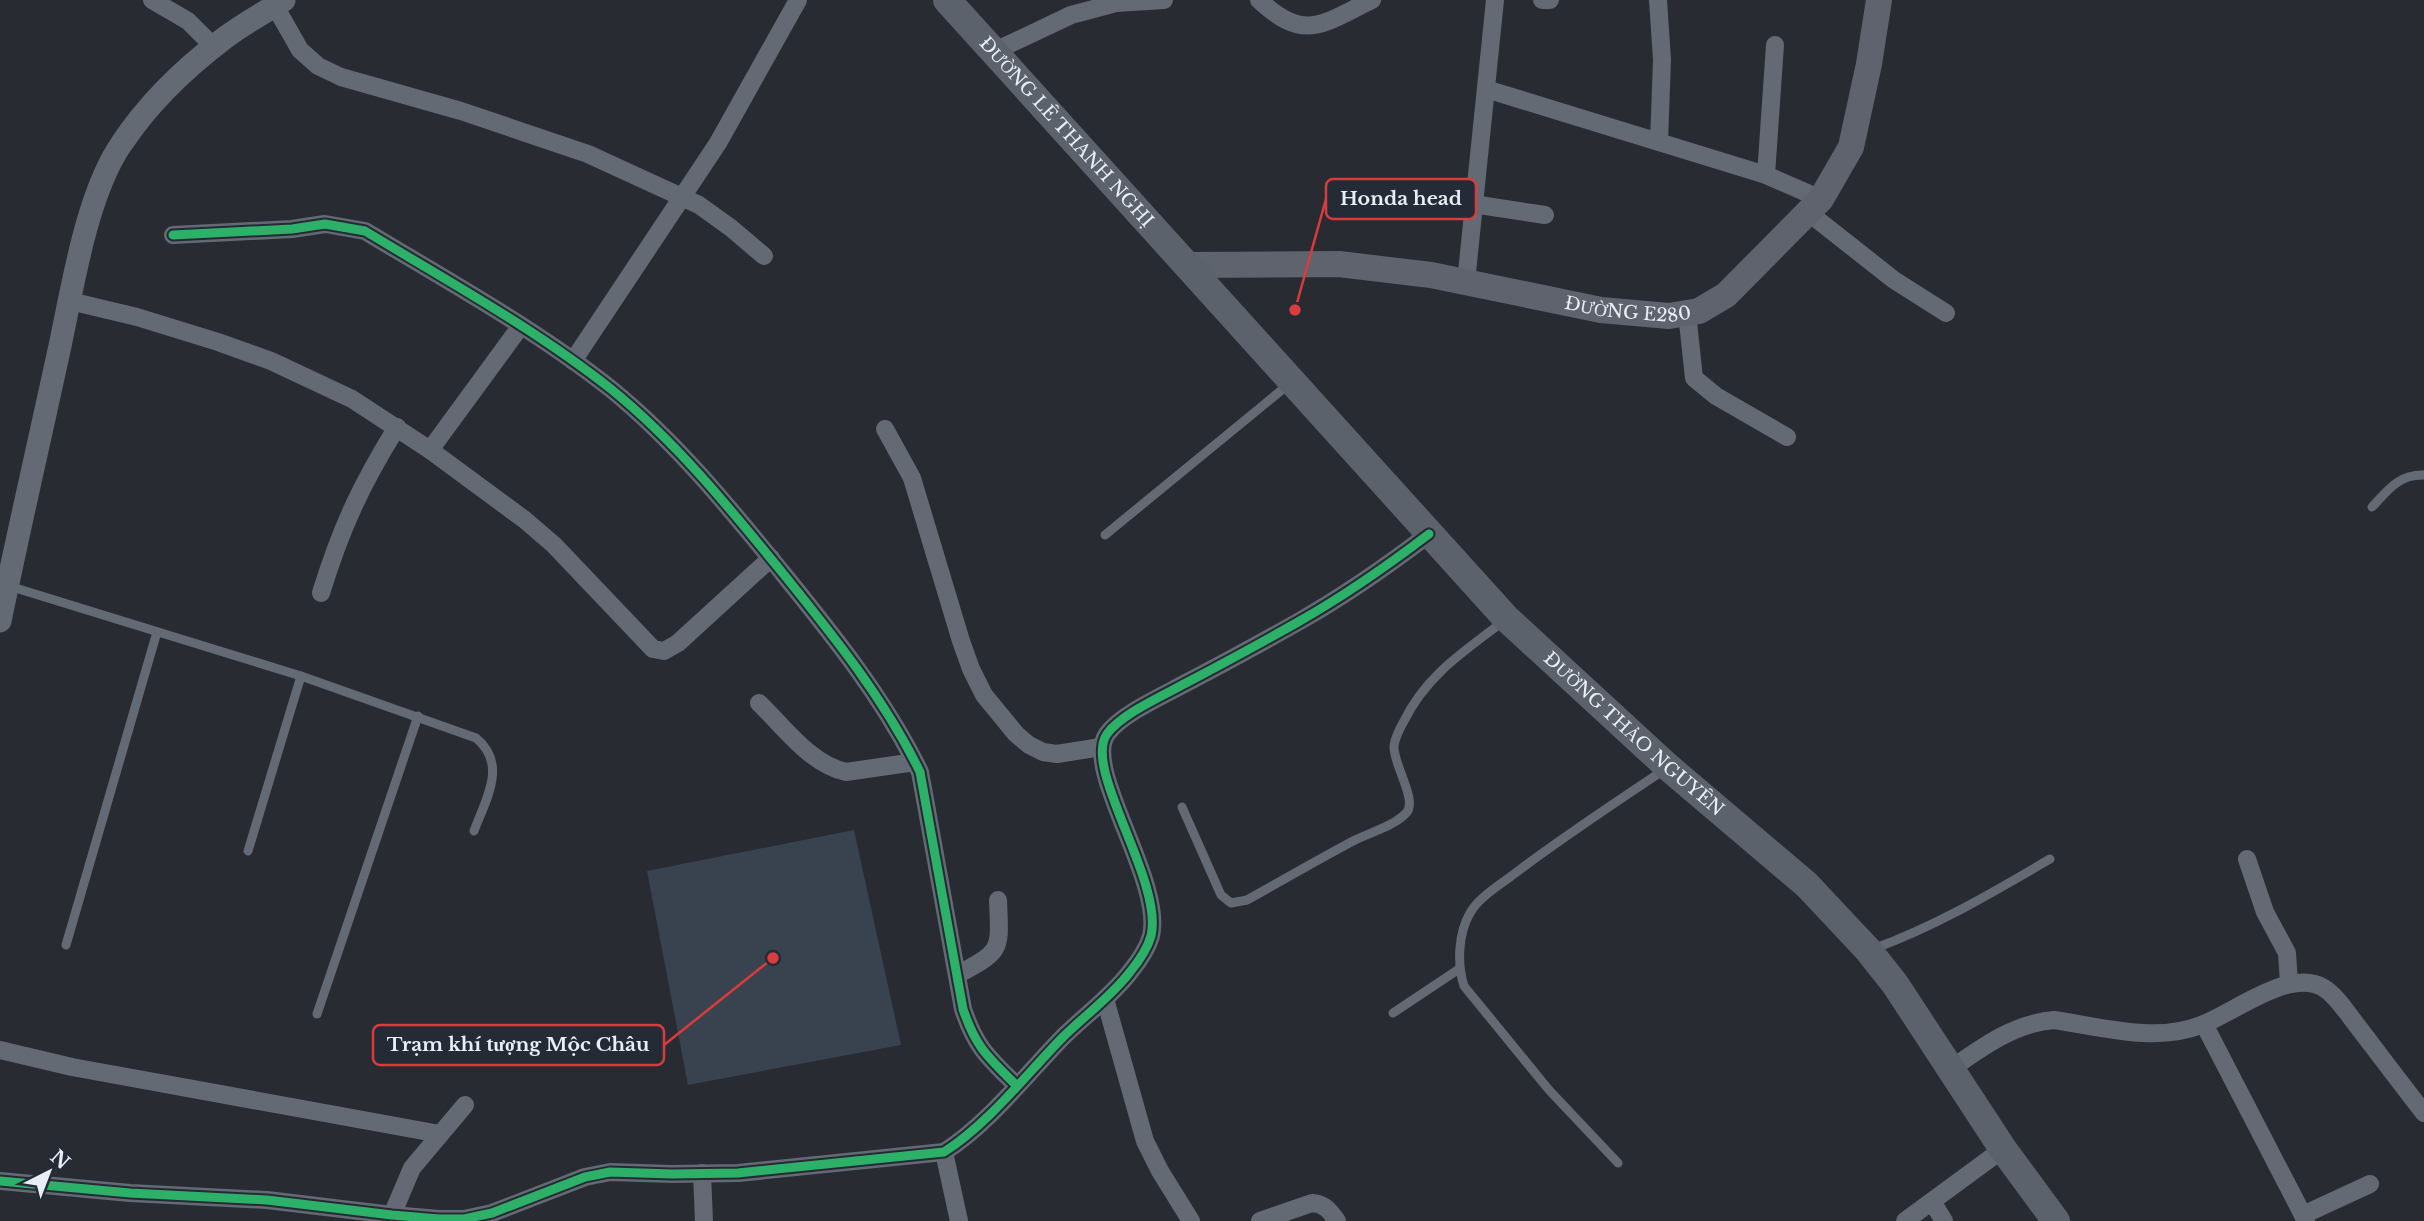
<svg xmlns="http://www.w3.org/2000/svg" width="2424" height="1221" font-family="'Libre Baskerville',serif">
<rect width="100%" height="100%" fill="#282c32"/>
<!-- building -->
<polygon fill="#39424f" points="854,830 901,1045 688,1085 647,871"/>
<g fill="none" stroke-linecap="round" stroke-linejoin="round">
<!-- service -->
<g stroke="#646a73" stroke-width="9">
<path d="M2372 507C2388 490 2399 474 2424 475"/>
<polyline points="1105,535 1289,384"/>
<path d="M9 586 301 676 476 738C508 764 486 799 474 831"/>
<path d="M1182 807 1221 895 1231 903 1247 900C1283 880 1319 859 1355 840 1371 832 1395 826 1407 812 1417 799 1393 764 1394 746 1395 738 1400 728 1404 721 1427 674 1465 651 1505 620"/>
<polyline points="248,851 301,676"/>
<polyline points="66,945 157,632"/>
<path d="M1873 949C1936 926 1992 893 2050 859"/>
<polyline points="1393,1013 1459,969"/>
<polyline points="317,1014 418,716"/>
<path d="M1618 1163 1549 1090 1464 986C1457 964 1458 934 1470 913 1479 897 1500 885 1514 874 1563 837 1613 804 1664 770"/>
</g>
<!-- minor -->
<g stroke="#646a73" stroke-width="18">
<polyline points="152,0 188,21 214,47"/>
<path d="M1259 0C1305 43 1322 24 1372 0"/>
<polyline points="1542,0 1550,0"/>
<polyline points="1658,0 1662,60 1659,142"/>
<polyline points="275,6 300,50 318,66 341,77 461,111 588,154 699,205 731,228 764,256"/>
<polyline points="993,52 1071,15 1116,3 1164,0"/>
<polyline points="1486,89 1766,175 1821,199"/>
<polyline points="1766,175 1775,45"/>
<polyline points="1473,204 1545,215"/>
<polyline points="1809,213 1894,280 1946,313"/>
<path d="M173 235 292 229 325 224 365 231C448 281 535 329 611 389 676 442 728 506 781 571 832 634 884 698 920 772L963 1009C976 1048 988 1057 1016 1085"/>
<polyline points="1466,282 1495,0"/>
<polyline points="70,301 137,317 218,342 271,361 352,399 430,450 525,520 554,545 653,649 664,651 678,643 771,558"/>
<polyline points="1687,313 1694,378 1716,396 1787,437"/>
<polyline points="573,361 718,143 798,0"/>
<polyline points="885,429 912,478 961,641 971,669 984,695 1016,734 1029,745 1043,752 1057,754 1101,747"/>
<polyline points="430,450 520,327"/>
<path d="M321 593C341 528 361 485 397 427"/>
<path d="M759 703C784 727 810 764 846 772L915 762"/>
<polyline points="2247,859 2265,912 2287,953 2289,983"/>
<path d="M957 975C1003 950 1000 951 998 900"/>
<polyline points="1105,999 1145,1141 1160,1171 1191,1221"/>
<polyline points="2204,1024 2306,1221"/>
<polyline points="0,1050 72,1067 440,1134"/>
<path d="M1951 1069C1982 1047 2015 1023 2054 1020 2102 1027 2156 1043 2201 1025 2234 1013 2290 967 2324 988 2338 997 2349 1016 2359 1028 2381 1057 2402 1085 2424 1113"/>
<polyline points="944,1152 959,1221"/>
<polyline points="702,1173 704,1221"/>
<path d="M0 1181 130 1193 267 1200 392 1215 439 1219H464L492 1213 585 1177 610 1172 672 1174 738 1173 944 1152C987 1125 1026 1075 1062 1038 1084 1016 1111 997 1130 972 1139 961 1147 950 1151 936 1164 881 1082 769 1107 734 1121 714 1164 695 1186 683 1224 663 1261 643 1298 622 1344 596 1387 566 1429 534"/>
<polyline points="1933,1203 1944,1221"/>
<polyline points="392,1215 412,1168 465,1105"/>
<polyline points="2303,1215 2370,1184"/>
<path d="M1260 1221 1312 1203C1325 1204 1330 1211 1337 1221"/>
<polyline points="1905,1221 2003,1149"/>
</g>
<!-- tertiary -->
<path stroke="#646a73" stroke-width="23" d="M0 621C19 529 40 438 60 346 73 285 87 193 122 143 148 104 184 69 222 40 241 25 264 13 284 0"/>
<!-- secondary -->
<path stroke="#5e636d" stroke-width="26" id="s1" d="M1186 265 1339 264 1431 275 1601 310 1669 316 1699 311 1726 295 1821 199 1851 147 1869 64 1879 0"/>
<!-- primary -->
<path stroke="#5b626c" stroke-width="28" id="s2" d="M947 0 1506 618 1668 767 1807 885 1868 950 1895 984 2003 1149 2056 1221"/>
<!-- cycleway casing -->
<g stroke="#242b36" stroke-width="13">
<g id="cycleway">
<path d="M173 235 292 229 325 224 365 231C448 281 535 329 611 389 676 442 728 506 781 571 832 634 884 698 920 772L963 1009C976 1048 988 1057 1016 1085"/>
<path d="M0 1181 130 1193 267 1200 392 1215 439 1219H464L492 1213 585 1177 610 1172 672 1174 738 1173 944 1152C987 1125 1026 1075 1062 1038 1084 1016 1111 997 1130 972 1139 961 1147 950 1151 936 1164 881 1082 769 1107 734 1121 714 1164 695 1186 683 1224 663 1261 643 1298 622 1344 596 1387 566 1429 534"/>
</g>
</g>
<!-- cycleway -->
<use href="#cycleway" stroke="#2db169" stroke-width="9"/>
</g>
<g text-anchor="middle" stroke-width="5" stroke-linejoin="round" paint-order="stroke">
<!-- street labels -->
<g font-size="18" fill="#e9eef5" stroke="#242b36">
<text dy="6" stroke="none"><textPath href="#s2" startOffset="178">ĐƯỜNG LÊ THANH NGHỊ</textPath></text>
<text dy="6" stroke="none"><textPath href="#s1" startOffset="446">ĐƯỜNG E280</textPath></text>
<text dy="6" stroke="none"><textPath href="#s2" startOffset="1006">ĐƯỜNG THẢO NGUYÊN</textPath></text>
</g>
</g>
<!-- callouts -->
<path fill="none" stroke="#d83c3c" stroke-width="2.5" d="M1295 310L1326 199M773 958L664 1045"/>
<g fill="#d83c3c" stroke="#242b36" stroke-width="2.5">
<circle cx="1295" cy="310" r="7"/>
<circle cx="773" cy="958" r="7"/>
</g>
<g fill="#242b36" stroke="#d83c3c" stroke-width="2.5">
<rect x="1326" y="179" width="150" height="40" rx="7"/>
<rect x="373" y="1025" width="291" height="40" rx="7"/>
</g>
<g font-size="19" text-anchor="middle" font-weight="bold" fill="#e9eef5">
<text x="1401" y="205">Honda head</text>
<text x="518" y="1051">Trạm khí tượng Mộc Châu</text>
</g>
<!-- north arrow -->
<g transform="translate(49 1172) rotate(42)" stroke="#242b36" stroke-width="5" paint-order="stroke">
<path d="M0-5L12 26L0 18L-12 26Z" fill="#e9eef5"/>
<text y="-10" font-size="19" font-weight="bold" text-anchor="middle" fill="#e9eef5">N</text>
</g>
</svg>
